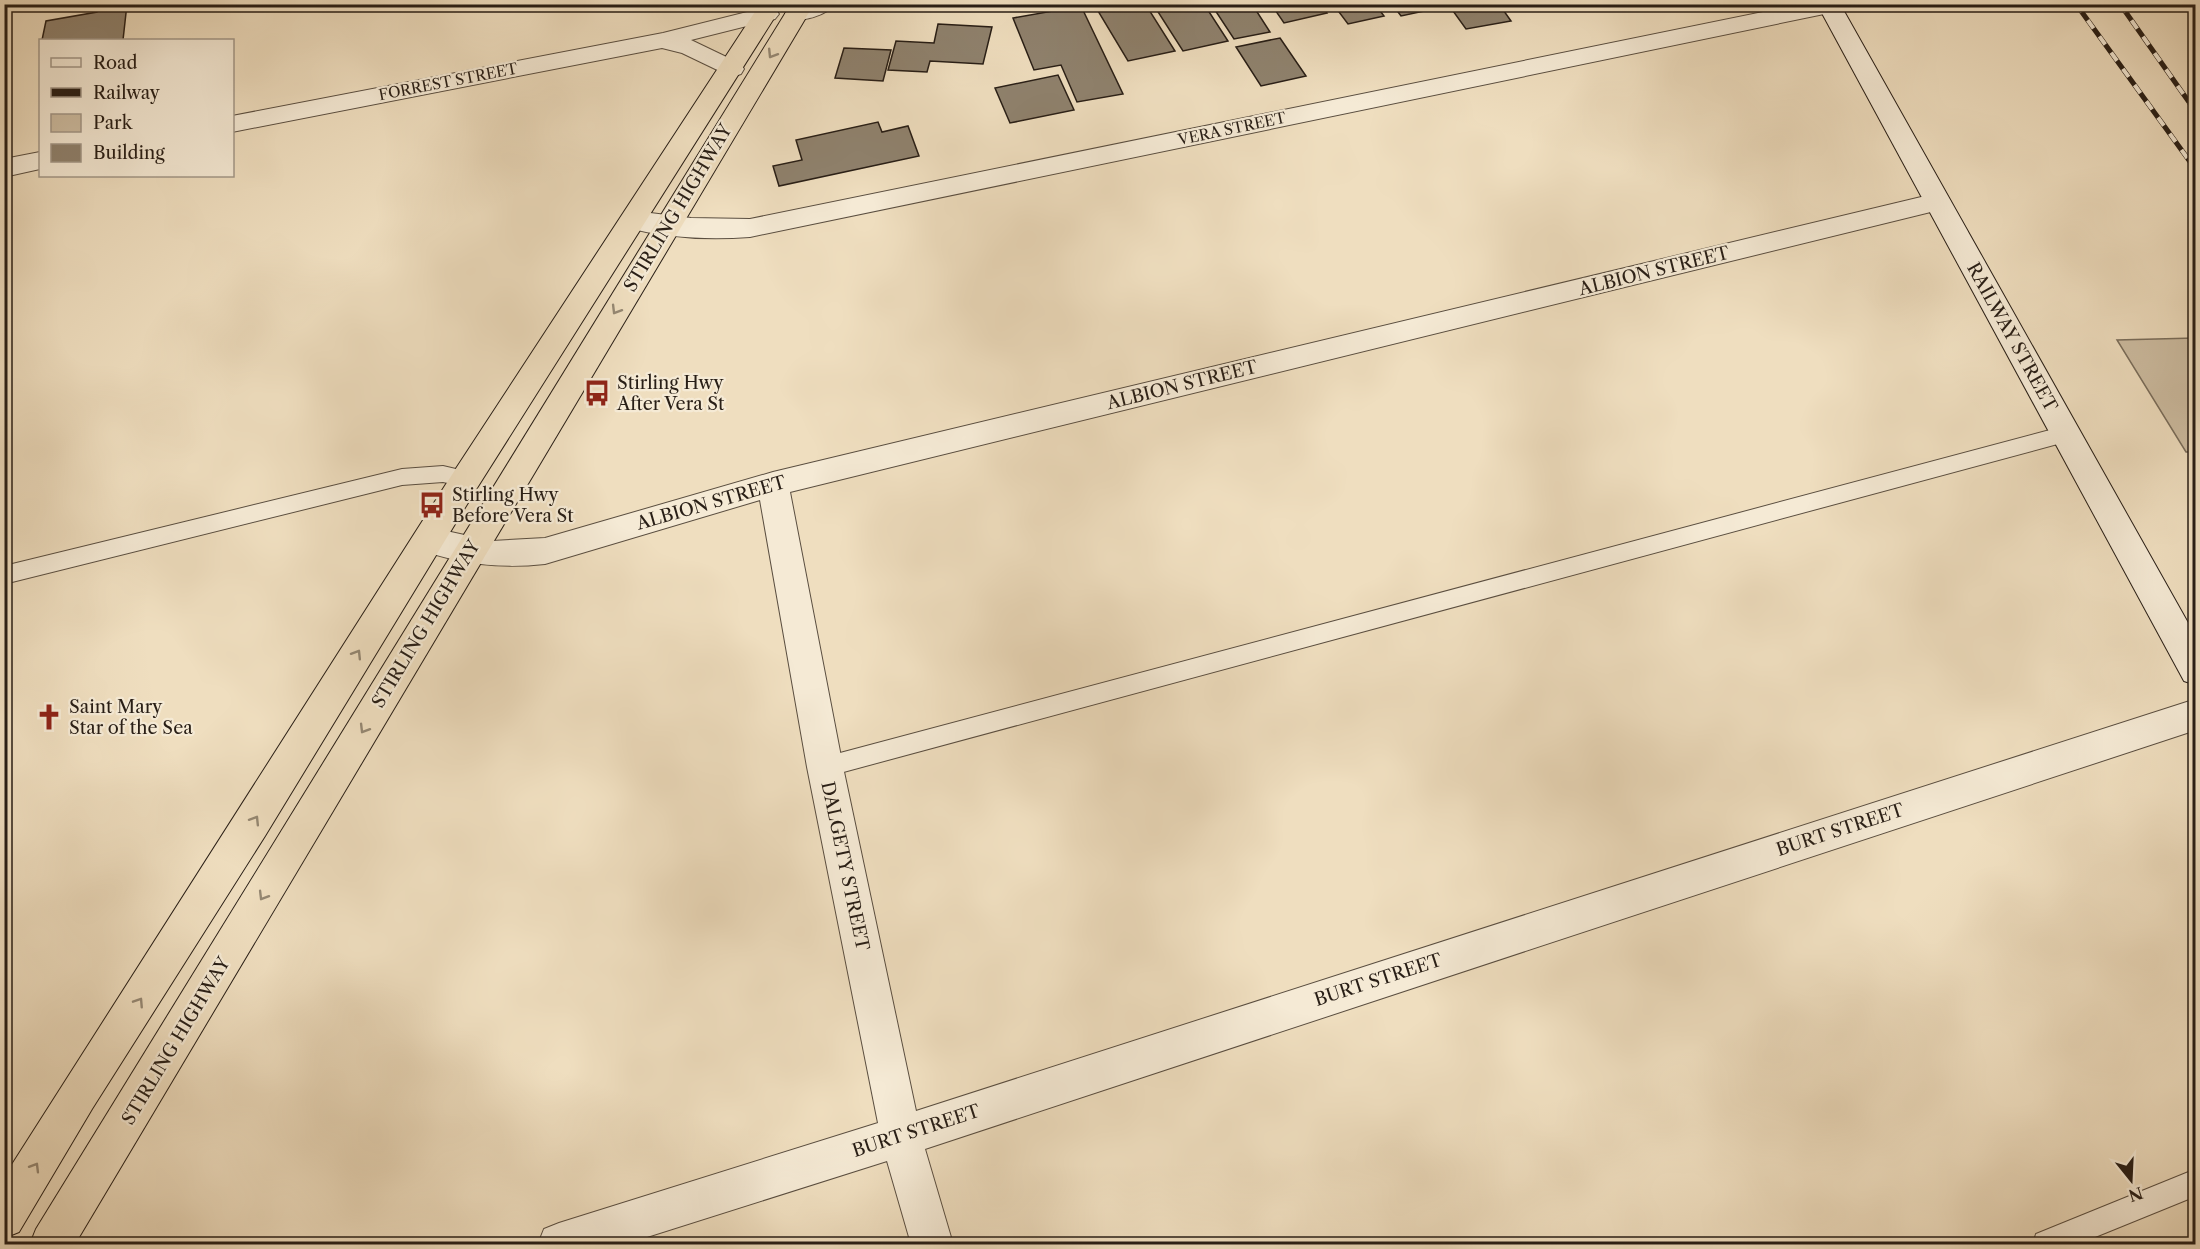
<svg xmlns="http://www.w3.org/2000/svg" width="2200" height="1249" font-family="'Libre Caslon Text',serif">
<rect width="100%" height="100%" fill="#efdebf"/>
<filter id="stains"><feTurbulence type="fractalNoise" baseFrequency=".00333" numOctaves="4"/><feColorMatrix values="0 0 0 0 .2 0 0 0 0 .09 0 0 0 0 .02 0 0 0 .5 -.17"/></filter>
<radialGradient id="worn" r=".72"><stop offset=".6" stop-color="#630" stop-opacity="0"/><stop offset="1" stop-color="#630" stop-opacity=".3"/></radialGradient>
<!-- green -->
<polygon fill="#cdbda2" stroke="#7a6e5c" stroke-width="1.5" points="2195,338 2195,452 2186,452 2117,340"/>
<!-- building -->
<g fill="#8f826e" stroke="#281e16" stroke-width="1.5">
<polygon points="98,4 127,4 123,40 42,40 46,21 97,12"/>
<polygon points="1123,4 1126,9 1146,5 1175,51 1128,61 1095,6"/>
<polygon points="1153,4 1204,4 1228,41 1183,51"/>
<polygon points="1211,4 1252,4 1270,32 1234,39"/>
<polygon points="1271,4 1320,4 1327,13 1284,23"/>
<polygon points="1333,4 1375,4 1384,16 1348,24"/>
<polygon points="1392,4 1441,4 1443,7 1401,16"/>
<polygon points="1448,4 1499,4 1511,21 1466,29"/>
<polygon points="1081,6 1123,94 1077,102 1061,65 1034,70 1013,18"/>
<polygon points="938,24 992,27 983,64 930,61 927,72 888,70 896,41 934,43"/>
<polygon points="1280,38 1306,76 1261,86 1236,47"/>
<polygon points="844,48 891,50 883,81 835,78"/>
<polygon points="1058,75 1074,110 1010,123 995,88"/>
<polygon points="878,122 882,132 908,126 919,156 779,186 773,166 802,160 796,140"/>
</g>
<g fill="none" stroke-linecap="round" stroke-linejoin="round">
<!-- lane casing -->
<g stroke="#5a4e40" stroke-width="2">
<g id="lane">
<polygon points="2065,426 2072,429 2075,434 2072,439 2065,442 825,777 817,774 814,767 817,760 825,757"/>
<polygon points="443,466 473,473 476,479 473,485 466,487 443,482 402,485 4,584 4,566 402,469"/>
<polygon points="2196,1169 2196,1196 2078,1244 2033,1244 2036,1234"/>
</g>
</g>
<!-- street casing -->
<g stroke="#5a4e40" stroke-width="2">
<g id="street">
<path d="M800 4H834C827 16 801 22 789 19L785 14 789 9Z"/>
<path d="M1802 4 1841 6 1837 11 1829 13 750 237C709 240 665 238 625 227L621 220 625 213 634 211 691 218 750 219Z"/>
<polygon points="767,7 775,9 779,14 775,19 691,40 741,64 744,69 741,74 732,77 682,53 662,48 232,132 232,116 663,33"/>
<polygon points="40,152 40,169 4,177 4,159"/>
<path d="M1938 193 1947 196 1951 202 1947 208 790 492 843 767 916 1111 2196 699V730L925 1149 953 1244H911L887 1161 625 1244H538L544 1229 559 1223 878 1123 807 767 760 500 545 564C499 569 461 564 417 549L412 540 417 531 428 527 492 541 545 538 773 472Z"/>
</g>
</g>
<!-- secondary casing -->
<g stroke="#281e16" stroke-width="2">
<polygon id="secondary" points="1817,4 1840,4 2196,637 2196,685 2184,681"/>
</g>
<!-- highway casing -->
<g stroke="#281e16" stroke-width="2">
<g id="highway">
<polygon points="760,4 783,4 477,488 265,836 92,1109 19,1232 4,1238 4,1177 455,470"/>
<polygon points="791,4 814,4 75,1244 30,1244 36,1229"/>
</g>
</g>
<!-- lane -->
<use href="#lane" fill="#f5ead5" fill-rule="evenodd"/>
<!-- street -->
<use href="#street" fill="#f5ead5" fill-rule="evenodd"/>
<!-- secondary -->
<use href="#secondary" fill="#f5ead5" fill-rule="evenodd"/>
<!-- highway -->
<use href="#highway" fill="#efdebf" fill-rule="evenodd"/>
<!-- rail casing -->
<g stroke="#281e16" stroke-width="5">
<g id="rail">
<polyline points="2076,4 2196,170"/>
<polyline points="2120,4 2196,112"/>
</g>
</g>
<!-- rail -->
<use href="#rail" stroke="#f5ead5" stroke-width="4" stroke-dasharray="10" stroke-linecap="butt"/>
</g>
<!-- one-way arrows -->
<defs><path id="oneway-chevron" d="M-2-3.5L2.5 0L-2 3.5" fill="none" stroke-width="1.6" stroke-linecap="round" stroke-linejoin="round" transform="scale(1.5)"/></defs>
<g stroke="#958873">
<use href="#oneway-chevron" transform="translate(772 54) rotate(122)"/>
<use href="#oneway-chevron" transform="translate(616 310) rotate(121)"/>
<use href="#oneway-chevron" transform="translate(357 654) rotate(-58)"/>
<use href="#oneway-chevron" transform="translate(364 729) rotate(121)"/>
<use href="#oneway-chevron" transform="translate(255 820) rotate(-58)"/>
<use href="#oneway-chevron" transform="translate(263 896) rotate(121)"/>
<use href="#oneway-chevron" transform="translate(139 1002) rotate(-57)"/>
<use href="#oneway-chevron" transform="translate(35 1167) rotate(-59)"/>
</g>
<!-- icons -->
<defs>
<g id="bus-bare" transform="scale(2.07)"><path d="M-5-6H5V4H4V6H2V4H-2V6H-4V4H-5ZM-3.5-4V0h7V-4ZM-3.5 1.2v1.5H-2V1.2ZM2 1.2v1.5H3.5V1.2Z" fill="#8f2418" stroke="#f5ead5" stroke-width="2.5" paint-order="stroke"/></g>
<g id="church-bare" transform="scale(2.07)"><path d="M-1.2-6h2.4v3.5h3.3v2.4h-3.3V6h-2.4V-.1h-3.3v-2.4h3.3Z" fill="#8f2418" stroke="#f5ead5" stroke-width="2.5" paint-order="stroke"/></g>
</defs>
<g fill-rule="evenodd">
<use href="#bus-bare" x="597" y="393"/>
<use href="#bus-bare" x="432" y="505"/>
<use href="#church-bare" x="49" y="717"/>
</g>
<g text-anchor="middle" stroke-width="4.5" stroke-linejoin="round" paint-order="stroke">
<!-- far-street labels -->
<g font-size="15" fill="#281e16" stroke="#f5ead5">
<text transform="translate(448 82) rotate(-11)" y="5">FORREST STREET</text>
<text transform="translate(1232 129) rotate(-12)" y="5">VERA STREET</text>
</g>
<!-- street labels -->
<g font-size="18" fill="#281e16" stroke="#f5ead5">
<text transform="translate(678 208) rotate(-59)" y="6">STIRLING HIGHWAY</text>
<text transform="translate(1654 271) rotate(-14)" y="6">ALBION STREET</text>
<text transform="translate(2012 337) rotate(61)" y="6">RAILWAY STREET</text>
<text transform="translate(1182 385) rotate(-14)" y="6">ALBION STREET</text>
<text transform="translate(711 503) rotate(-16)" y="6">ALBION STREET</text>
<text transform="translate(426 624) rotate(-59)" y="6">STIRLING HIGHWAY</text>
<text transform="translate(1840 830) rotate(-18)" y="6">BURT STREET</text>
<text transform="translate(845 866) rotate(78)" y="6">DALGETY STREET</text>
<text transform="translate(1378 980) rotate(-18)" y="6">BURT STREET</text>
<text transform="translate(176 1041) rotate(-59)" y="6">STIRLING HIGHWAY</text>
<text transform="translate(916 1131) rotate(-18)" y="6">BURT STREET</text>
</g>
<!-- poi labels -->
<g font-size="18" fill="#281e16" stroke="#f5ead5" text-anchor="start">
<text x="617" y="389">Stirling Hwy<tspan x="617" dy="21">After Vera St</tspan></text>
<text x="452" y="501">Stirling Hwy<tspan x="452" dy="21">Before Vera St</tspan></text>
<text x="69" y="713">Saint Mary<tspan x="69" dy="21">Star of the Sea</tspan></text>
</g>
</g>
<!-- margin -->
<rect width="2200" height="1249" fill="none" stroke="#efdebf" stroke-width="24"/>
<rect x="6" y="6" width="2188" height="1237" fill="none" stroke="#281e16" stroke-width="3"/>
<rect x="12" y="12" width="2176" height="1225" fill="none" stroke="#281e16" stroke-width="1.5"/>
<!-- legend -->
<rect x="39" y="39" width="195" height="138" fill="#f5ead5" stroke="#a39889" stroke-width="1.5"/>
<rect x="51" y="58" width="30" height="9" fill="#f5ead5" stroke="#a39889" stroke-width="1.5"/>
<text x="93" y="69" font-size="18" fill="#281e16">Road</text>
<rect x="51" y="88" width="30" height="9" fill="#281e16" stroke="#a39889" stroke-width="1.5"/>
<text x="93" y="99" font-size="18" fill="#281e16">Railway</text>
<rect x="51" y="114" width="30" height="18" fill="#cdbda2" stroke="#a39889" stroke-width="1.5"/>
<text x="93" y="129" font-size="18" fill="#281e16">Park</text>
<rect x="51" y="144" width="30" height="18" fill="#8f826e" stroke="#a39889" stroke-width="1.5"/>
<text x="93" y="159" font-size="18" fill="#281e16">Building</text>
<!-- north arrow -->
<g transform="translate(2131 1180) rotate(162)" stroke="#f5ead5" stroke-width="4.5" paint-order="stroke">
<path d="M0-4.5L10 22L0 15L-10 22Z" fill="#281e16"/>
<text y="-9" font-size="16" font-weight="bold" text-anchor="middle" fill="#281e16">N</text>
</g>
<rect width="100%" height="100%" filter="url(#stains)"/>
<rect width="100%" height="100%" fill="url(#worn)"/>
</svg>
